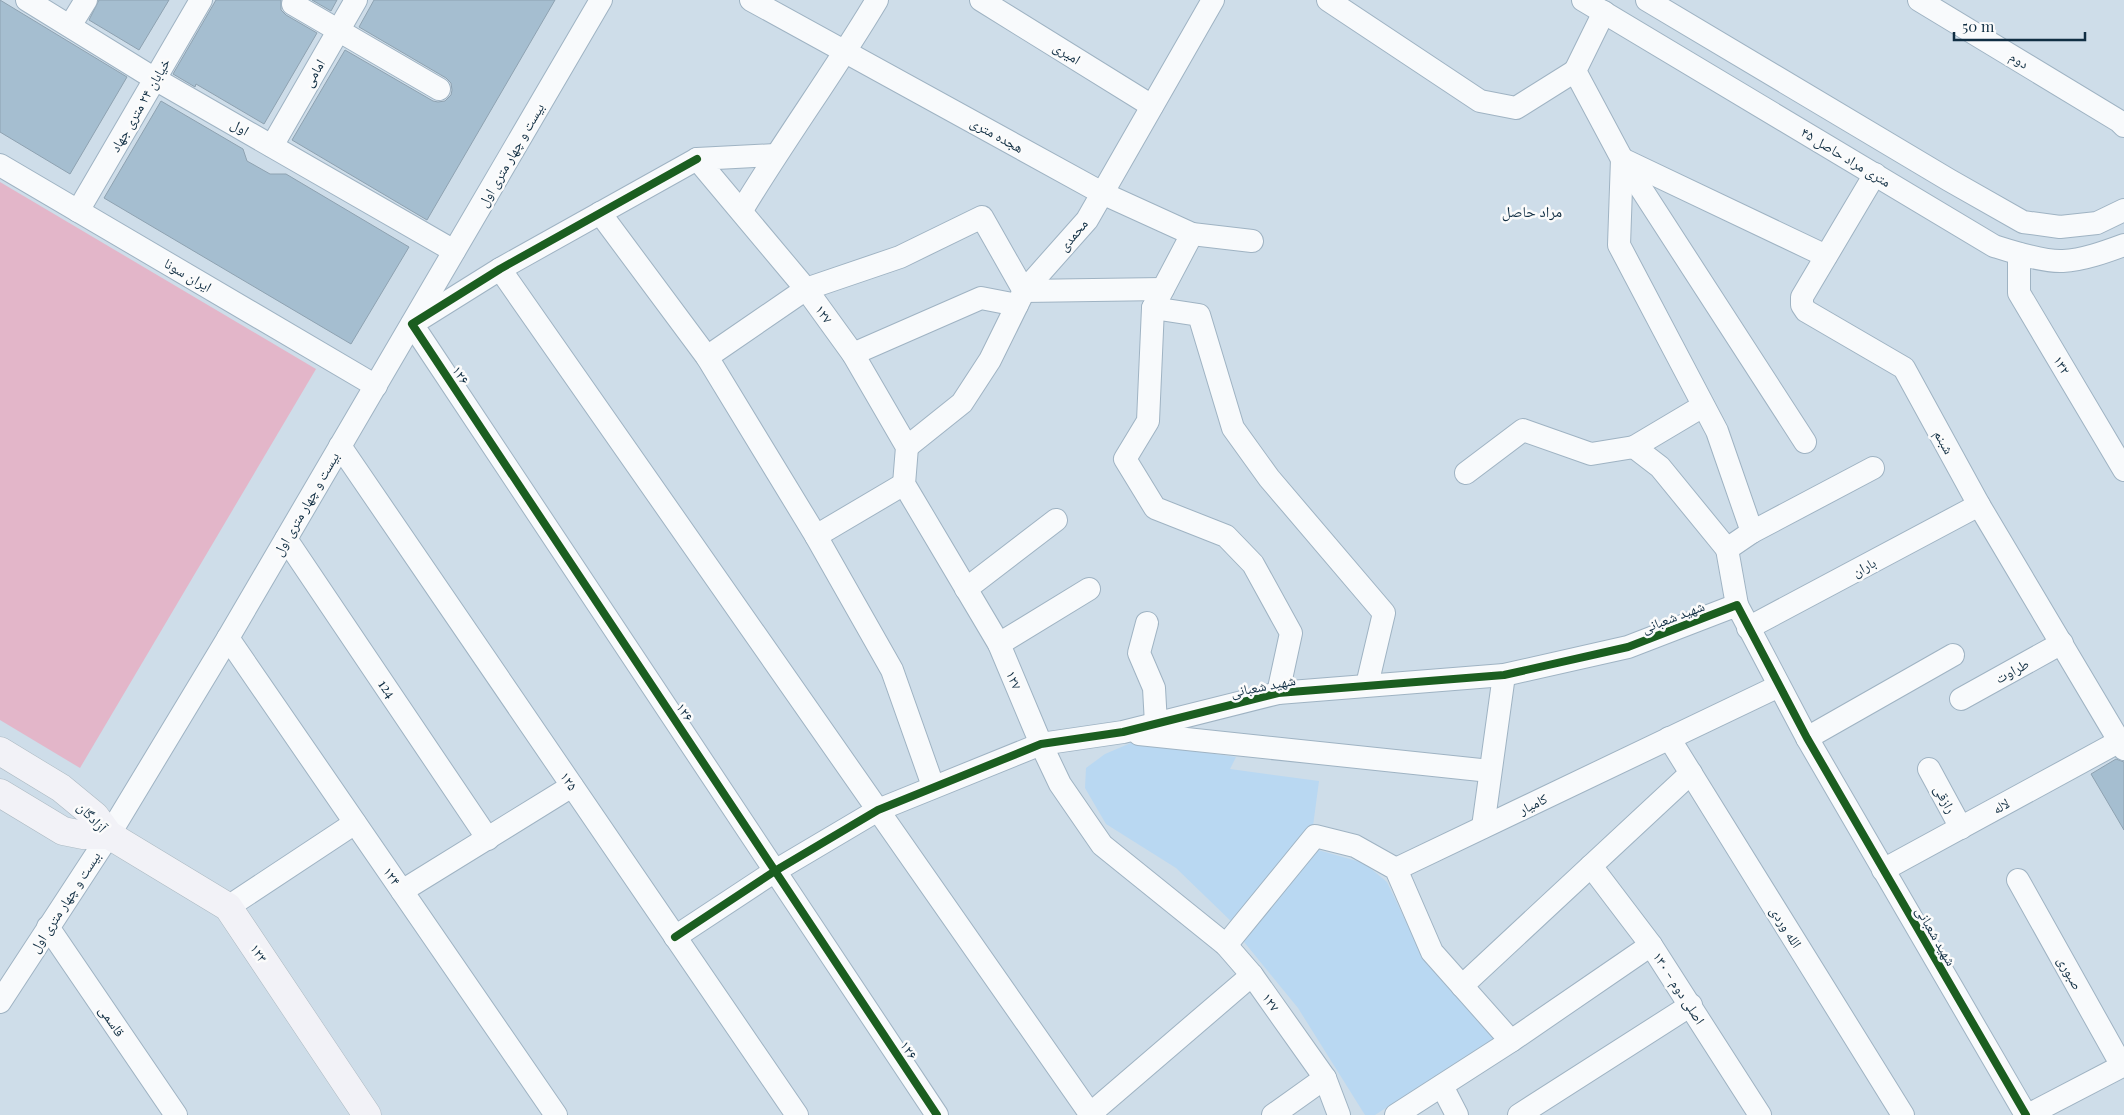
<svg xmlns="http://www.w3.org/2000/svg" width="2124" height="1115" font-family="'Playfair Display','Noto Naskh Arabic',serif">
<rect width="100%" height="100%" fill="#cedde9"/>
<!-- built -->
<g fill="#b9d8f2">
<polygon points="1133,742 1236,757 1230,769 1319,781 1313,826 1236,926 1176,868 1106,824 1085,788 1086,768 1105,754"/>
<polygon points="1311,848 1364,863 1387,882 1409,928 1435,966 1498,1036 1375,1115 1365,1115 1298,1008 1240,937"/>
</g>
<!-- green -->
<polygon fill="#e3b6c9" points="0,182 316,369 80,768 0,720"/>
<!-- building -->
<g fill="#a5bed0" stroke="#8ea2b1">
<polygon points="0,0 127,77 70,174 0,132"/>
<polygon points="99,0 169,0 139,50 89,20"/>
<polygon points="216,0 281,0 281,10 286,15 317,33 264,124 196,84 195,87 173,74"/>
<polygon points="312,0 337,0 331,11"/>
<polygon points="374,0 555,0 427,220 292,140 345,50 433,101 438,102 445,101 451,95 452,90 451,83 446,78 359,27"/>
<polygon points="161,101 243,149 247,161 270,174 286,174 409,247 351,344 104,198"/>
<polygon points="2116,759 2124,762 2124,830 2091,774"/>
</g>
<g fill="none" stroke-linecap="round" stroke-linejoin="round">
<!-- minor casing -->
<g stroke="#9fb3c3" stroke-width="24">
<g id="minor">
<polyline points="27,0 155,79 454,251"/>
<polyline points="751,0 1102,193 1192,234 1252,241"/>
<polyline points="981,0 1152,106"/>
<polyline points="1328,0 1480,101 1516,108 1575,71"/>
<path d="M1583 0 1994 246C2013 252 2043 262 2063 261 2083 260 2105 252 2124 245"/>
<polyline points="1647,0 1949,180 2023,222 2060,227 2097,223 2124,210"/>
<polyline points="1919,0 2119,121 2124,126"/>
<polyline points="293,4 439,89"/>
<polyline points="1604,12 1575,71 1622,159 1805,442"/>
<polyline points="70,26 86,0"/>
<polyline points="272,146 356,0"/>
<polyline points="775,155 697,159 806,289 853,354 907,447 904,484 999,644 1041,744 1060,784 1102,845 1226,945 1252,975 1325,1078 1339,1115"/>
<polyline points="697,159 500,269 412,324 937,1115"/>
<polyline points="1622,159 1619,245 1717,431 1752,532 1727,549 1737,605"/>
<polyline points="1622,159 1826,256"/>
<polyline points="0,165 376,386"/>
<polyline points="1875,174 1802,297 1802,305 1806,311 1904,368 1979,505 2124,749"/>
<path d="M742 210C785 139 834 72 877 0"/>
<polyline points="78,211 201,0"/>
<polyline points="600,213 707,357 816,536 904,484"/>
<polyline points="1192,234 1153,308 1148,421 1125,459 1155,508 1226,536 1253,564 1291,633 1278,693"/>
<polyline points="2019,254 2019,293 2124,470"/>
<polyline points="500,269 1091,1115"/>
<polyline points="1153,308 1199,315 1233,428 1269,478 1384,613 1367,685"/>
<polyline points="853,354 981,298 1017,305"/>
<polyline points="707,357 806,289 900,257 982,217 1024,291 1163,289"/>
<polyline points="340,446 797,1115"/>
<polyline points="907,447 962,403 990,360 1024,291 1087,220 1213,0"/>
<polyline points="1634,447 1703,406"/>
<polyline points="1466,473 1523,430 1591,454 1634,447 1660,467 1727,549"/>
<polyline points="1752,532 1873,468"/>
<polyline points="816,536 892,670 933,786"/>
<polyline points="286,539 488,839"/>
<polyline points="966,589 1056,520"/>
<polyline points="1147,623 1139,653 1154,688 1156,724"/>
<polyline points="1748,628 1979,505"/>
<polyline points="228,638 556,1115"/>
<polyline points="999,644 1089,589"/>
<polyline points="1961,699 2062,643"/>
<polyline points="1139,734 1490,771"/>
<polyline points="1669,738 1903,1115"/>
<polyline points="1807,738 1953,655"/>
<polyline points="1929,769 1961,828"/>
<polyline points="1483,827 1504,675"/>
<polyline points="1591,866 1651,945 1760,1115"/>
<polyline points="1396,869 1779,686"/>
<polyline points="1883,870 2120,741"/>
<polyline points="2018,880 2122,1066"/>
<polyline points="402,891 572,786"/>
<polyline points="228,907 355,823"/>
<polyline points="48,927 176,1115"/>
<polyline points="675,937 775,871 878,810 1041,744 1123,732 1278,693 1504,675 1628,647 1737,605 1807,738 2026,1115"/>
<polyline points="1226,945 1315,836 1355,846 1396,869 1432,952 1511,1041"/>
<polyline points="1462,986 1691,773"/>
<polyline points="0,1002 109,835 228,638 601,0"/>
<polyline points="1442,1086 1457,1115"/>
<polyline points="1090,1114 1252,975"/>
<polyline points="1273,1115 1325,1078"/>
<polyline points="1396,1115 1511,1041 1651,945"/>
<polyline points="1519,1115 1691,1005"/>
<polyline points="2028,1115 2124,1065"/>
</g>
</g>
<!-- major casing -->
<g stroke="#acbac3" stroke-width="29">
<g id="major">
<polyline points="0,751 61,788 95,816 109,835 228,907 367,1115"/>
<polyline points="0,793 63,831 83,835 109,835"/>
</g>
</g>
<!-- minor -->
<use href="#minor" stroke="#f8fafc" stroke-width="22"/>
<!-- major -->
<use href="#major" stroke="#f2f2f7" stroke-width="28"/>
<!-- cycleway casing -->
<g stroke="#fbfbfb" stroke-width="11">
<g id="cycleway">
<polyline points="697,159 500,269 412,324 937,1115"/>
<polyline points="675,937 775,871 878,810 1041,744 1123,732 1278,693 1504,675 1628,647 1737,605 1807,738 2026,1115"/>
</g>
</g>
<!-- cycleway -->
<use href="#cycleway" stroke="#1b5e20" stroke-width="8"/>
</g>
<g text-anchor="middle" stroke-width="5" stroke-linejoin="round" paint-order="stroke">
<!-- street labels -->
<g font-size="14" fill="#102e43" stroke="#fbfbfb">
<text transform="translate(1067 53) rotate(32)" y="5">امیری</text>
<text transform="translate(2019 60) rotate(31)" y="5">دوم</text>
<text transform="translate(314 73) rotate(-60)" y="5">امامی</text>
<text transform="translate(140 105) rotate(-60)" y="5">خیابان ۲۴ متری جهاد</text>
<text transform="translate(240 127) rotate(30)" y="5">اول</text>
<text transform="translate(997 135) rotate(29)" y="5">هجده متری</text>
<text transform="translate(511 155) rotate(-60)" y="5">بیست و چهار متری اول</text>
<text transform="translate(1846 157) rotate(31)" y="5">۴۵ متری مراد حاصل</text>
<text transform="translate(1073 235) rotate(-50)" y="5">محمدی</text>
<text transform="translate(188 275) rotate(30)" y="5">ایران سونا</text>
<text transform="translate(824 314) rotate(54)" y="5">۱۲۷</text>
<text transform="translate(2062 365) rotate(59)" y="5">۱۳۲</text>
<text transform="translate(461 375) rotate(56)" y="5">۱۲۶</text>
<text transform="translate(1944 442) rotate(61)" y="5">شبنم</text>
<text transform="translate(306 504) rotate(-60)" y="5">بیست و چهار متری اول</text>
<text transform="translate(1864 567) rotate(-28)" y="5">باران</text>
<text transform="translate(1673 617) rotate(-21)" y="5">شهید شعبانی</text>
<text transform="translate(2012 671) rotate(-29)" y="5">طراوت</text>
<text transform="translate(1014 680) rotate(67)" y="5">۱۲۷</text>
<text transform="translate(1263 686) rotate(-11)" y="5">شهید شعبانی</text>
<text transform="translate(387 689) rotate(56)" y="5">124</text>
<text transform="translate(685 712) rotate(56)" y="5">۱۲۶</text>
<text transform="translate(569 781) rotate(56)" y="5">۱۲۵</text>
<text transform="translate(1945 799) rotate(61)" y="5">رازقی</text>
<text transform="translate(1533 804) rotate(-26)" y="5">کامیار</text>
<text transform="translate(2001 806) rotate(-29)" y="5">لاله</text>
<text transform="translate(92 817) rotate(47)" y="5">آزادگان</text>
<text transform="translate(392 876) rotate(55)" y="5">۱۲۴</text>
<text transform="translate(65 902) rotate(-57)" y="5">بیست و چهار متری اول</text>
<text transform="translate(1786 927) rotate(58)" y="5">الله وردی</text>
<text transform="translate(1936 936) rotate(60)" y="5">شهید شعبانی</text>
<text transform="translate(259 953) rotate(56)" y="5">۱۲۳</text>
<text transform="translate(2070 973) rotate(61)" y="5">صبوری</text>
<text transform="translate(1679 988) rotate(57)" y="5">اصلی دوم - ۱۳۰</text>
<text transform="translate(1271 1002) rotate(55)" y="5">۱۲۷</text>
<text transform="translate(112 1021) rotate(56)" y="5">قاسمی</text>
<text transform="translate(909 1050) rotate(56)" y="5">۱۲۶</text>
</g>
<!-- neighbourhood labels -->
<g font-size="15" fill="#102e43" stroke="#fbfbfb">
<text x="1532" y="217">مراد حاصل</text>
</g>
</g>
<!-- scale -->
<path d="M1954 32v8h131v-8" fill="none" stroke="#102e43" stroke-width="2.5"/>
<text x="1962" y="32" font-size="15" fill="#102e43" stroke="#fbfbfb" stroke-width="4" paint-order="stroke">50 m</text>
</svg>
